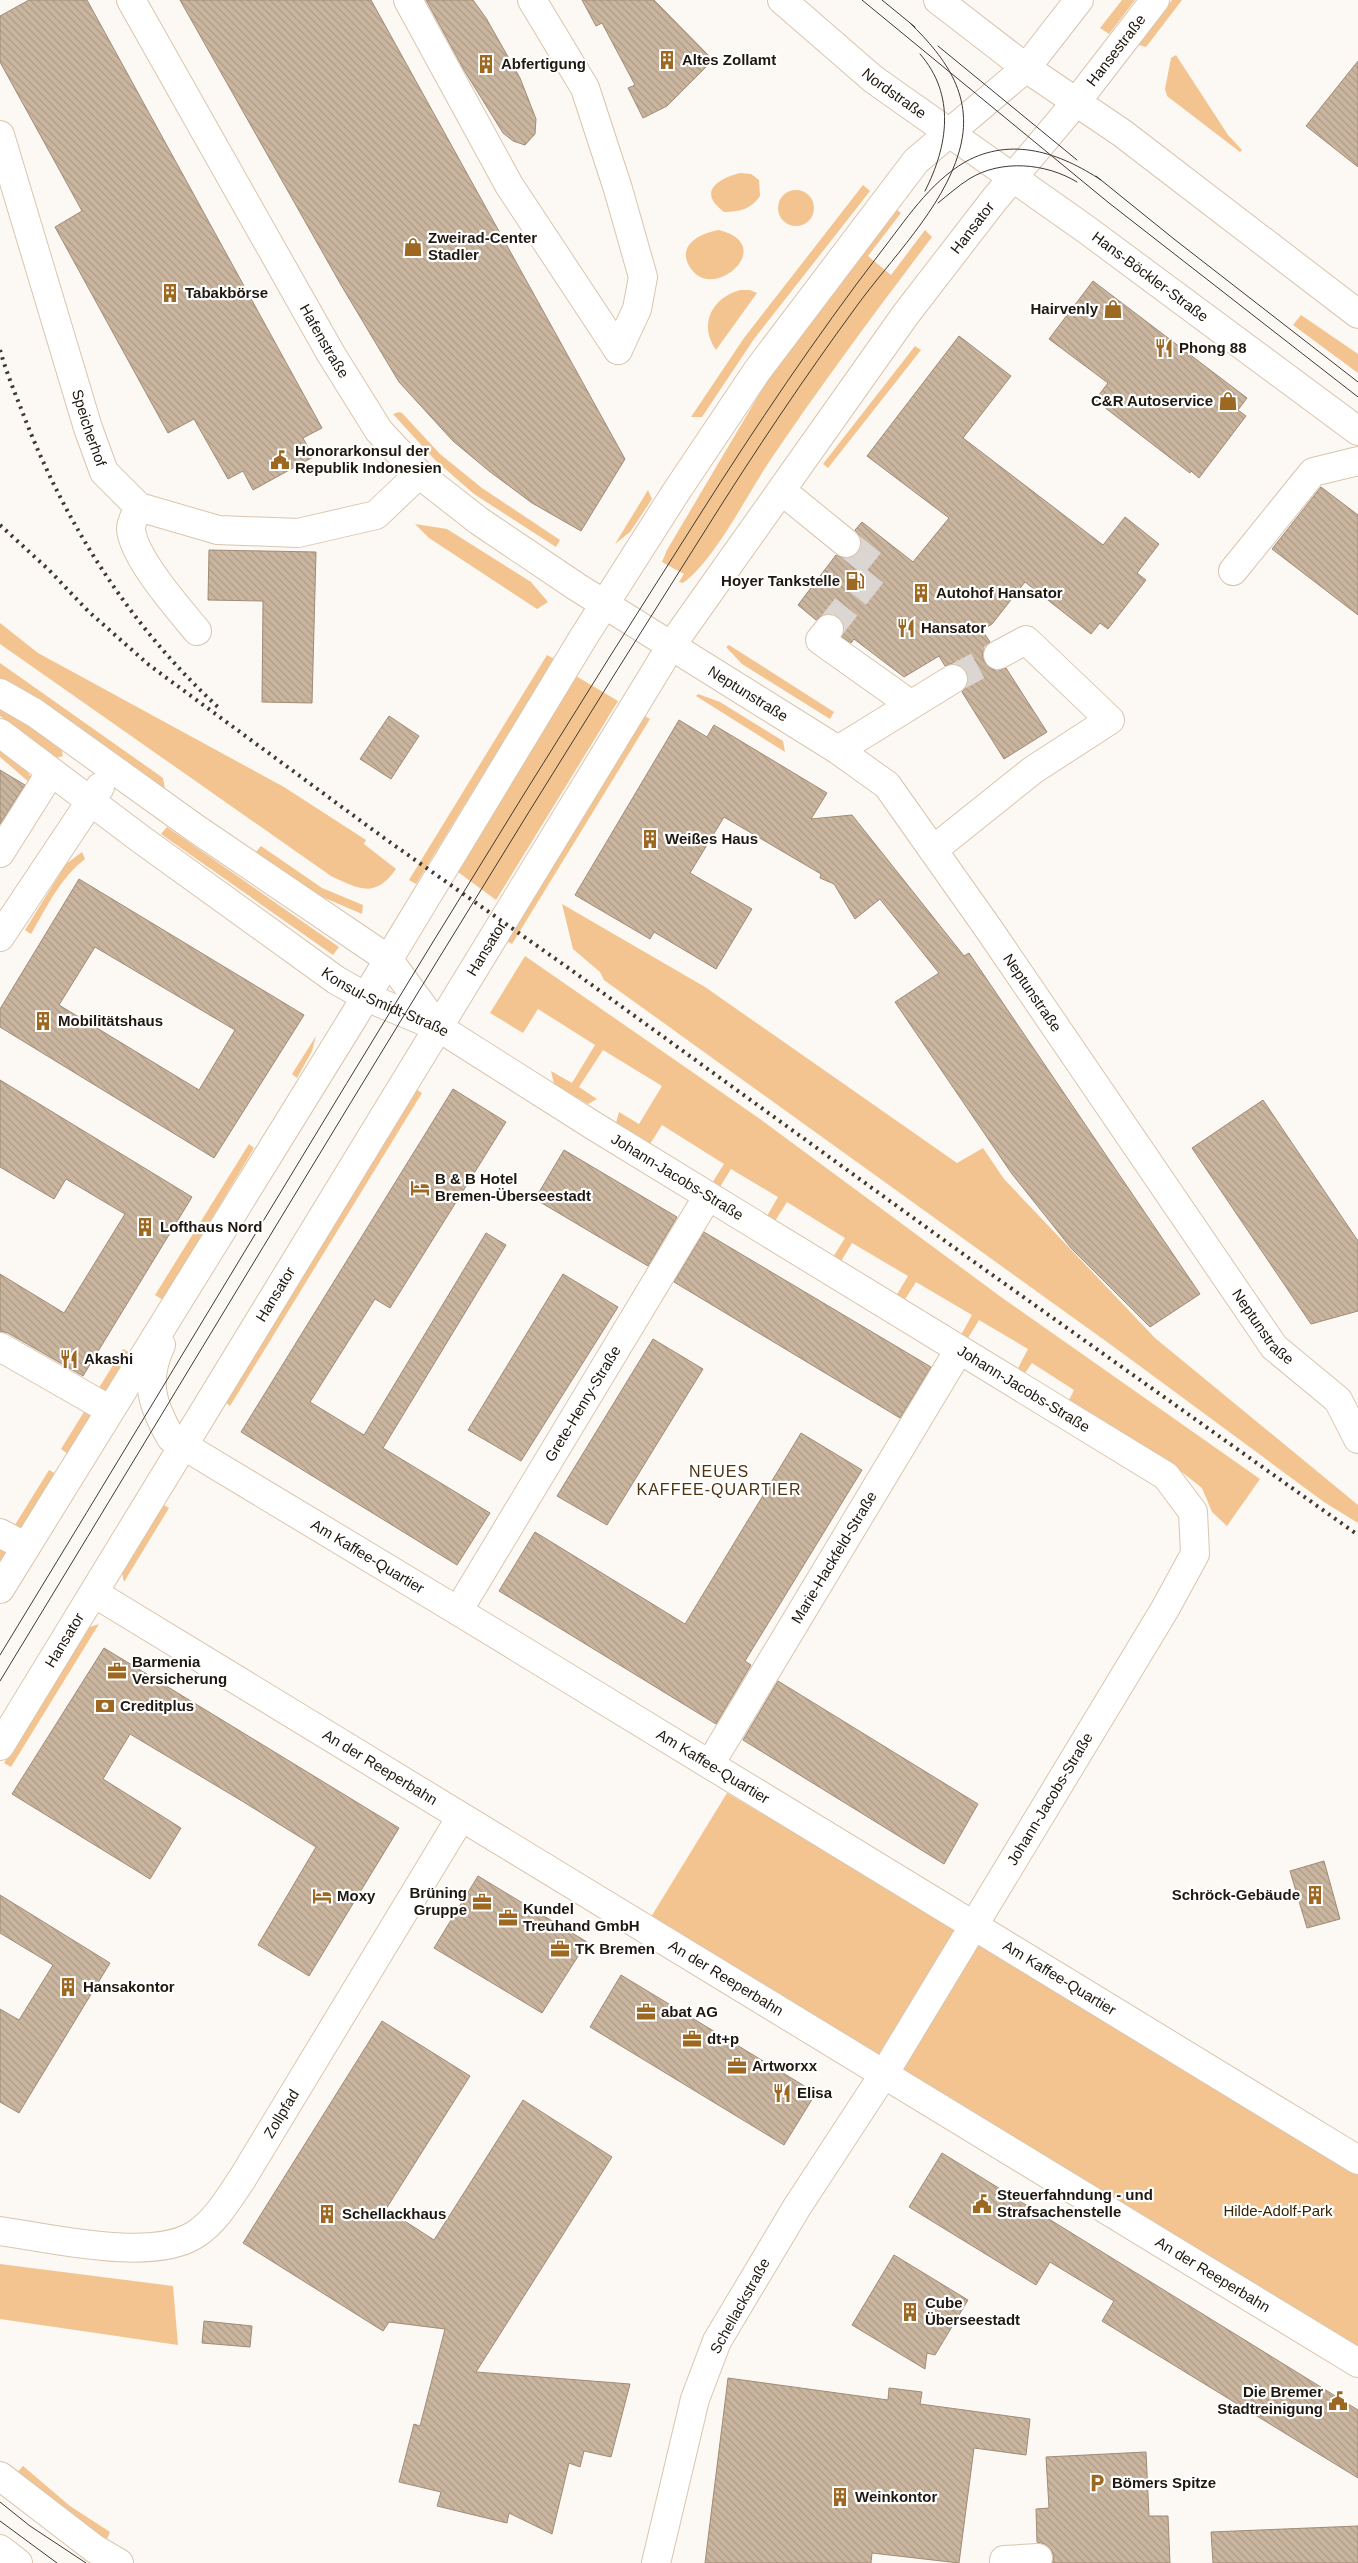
<svg xmlns="http://www.w3.org/2000/svg" width="1358" height="2563" font-family="Arial,sans-serif">
<defs>
<pattern id="building-back-hatch" width="6" height="6" patternUnits="userSpaceOnUse" patternTransform="scale(1.25)"><rect width="6" height="6" fill="#cab59f"/><path d="M-1 5l2 2M0 0l6 6M5-1l2 2" fill="none" stroke="#ad9b88"/></pattern>
</defs>
<rect width="100%" height="100%" fill="#fcf8f3"/>
<!-- green -->
<g fill="#f3c48f">
<polygon points="1122,0 1135,0 1109,34 1100,28"/>
<polygon points="1172,0 1182,0 1146,47 1139,45"/>
<polygon points="1176,55 1228,135 1242,150 1240,152 1167,96 1165,89 1171,58"/>
<path d="M740 173 751 174 759 180 760 196C751 209 740 212 724 212 697 192 717 179 740 173Z"/>
<polygon points="863,185 870,191 754,339 702,417 691,417 744,338"/>
<circle cx="796" cy="208" r="18"/>
<path d="M893 207 901 213 868 256 891 275 925 230 932 237C876 311 821 385 769 462 747 495 714 561 683 583L679 582 684 574 662 562 667 550 773 371Z"/>
<path d="M719 230C778 245 715 301 692 270 674 247 699 233 719 230Z"/>
<path d="M740 290H750L757 293 716 350C698 324 712 298 740 290Z"/>
<polygon points="1301,315 1358,354 1358,373 1293,325"/>
<polygon points="915,346 921,350 828,468 823,464"/>
<polygon points="399,412 402,413 440,454 482,488 560,540 556,547 474,494 435,460 393,414"/>
<polygon points="648,490 652,499 630,532 615,544"/>
<polygon points="415,524 447,529 531,582 548,602 537,609 429,538"/>
<path d="M0 623 38 653 284 787 366 840 364 844 396 869C375 899 359 889 331 876L0 644Z"/>
<polygon points="729,645 834,712 830,719 742,664 726,647"/>
<polygon points="547,655 554,659 416,884 409,880"/>
<polygon points="0,663 163,778 165,789 59,717 0,681"/>
<polygon points="576,676 618,701 496,900 458,872"/>
<polygon points="698,694 720,702 783,741 785,752 696,696"/>
<path d="M0 704C16 714 62 736 63 756L56 758 0 716Z"/>
<polygon points="643,715 650,719 512,944 505,940"/>
<polygon points="0,745 18,760 32,778 30,783 0,757"/>
<polygon points="167,827 339,947 333,955 161,834"/>
<polygon points="261,846 322,888 363,905 362,914 318,895 255,853"/>
<path d="M82 852 85 859C60 878 47 907 31 934L25 930 66 864Z"/>
<polygon points="562,904 705,987 957,1163 983,1148 1004,1179 1155,1338 1358,1505 1358,1523 1324,1502 1114,1347 604,980 600,972 573,949"/>
<polygon points="525,956 760,1119 1001,1297 1260,1479 1227,1526 1212,1512 1202,1488 1173,1465 1069,1400 1074,1390 1032,1363 1025,1373 1018,1368 1028,1349 979,1320 968,1338 961,1335 972,1315 916,1282 904,1301 896,1296 908,1276 852,1243 840,1263 833,1257 845,1238 787,1202 775,1221 767,1216 778,1197 731,1169 720,1187 712,1183 724,1164 662,1125 650,1144 616,1123 619,1112 639,1124 662,1086 603,1050 579,1087 597,1099 588,1104 554,1084 551,1071 572,1083 595,1045 538,1009 523,1033 490,1013"/>
<polygon points="316,1036 312,1051 297,1078 292,1074"/>
<polygon points="414,1088 422,1093 230,1406 224,1401"/>
<polygon points="249,1144 254,1148 163,1300 155,1295"/>
<polygon points="123,1349 130,1353 68,1454 61,1449"/>
<polygon points="49,1470 56,1474 0,1566 0,1549"/>
<polygon points="162,1504 169,1508 124,1582 122,1573 124,1565"/>
<polygon points="99,1624 11,1767 4,1763 82,1634 90,1627"/>
<polygon points="727,1793 969,1937 1358,2173 1358,2347 651,1917"/>
<polygon points="0,2264 173,2286 178,2345 0,2319"/>
<polygon points="23,2466 70,2506 110,2532 107,2539 61,2511 16,2474"/>
</g>
<!-- building -->
<g fill="url(#building-back-hatch)" stroke="#a08c77" fill-rule="evenodd">
<polygon points="29,0 87,0 322,428 303,438 313,457 253,490 243,471 228,479 194,419 168,433 55,227 82,211 0,62 0,16"/>
<polygon points="180,0 371,0 625,459 581,531 532,503 489,471 453,441 399,382 341,285"/>
<polygon points="426,0 473,0 486,18 520,78 536,119 535,134 525,145 513,141 503,133 464,70"/>
<polygon points="582,0 654,0 713,60 667,106 643,118 628,88 635,85 602,23 596,26"/>
<polygon points="1358,61 1358,167 1306,126"/>
<polygon points="1093,281 1247,398 1238,410 1246,416 1199,478 1191,471 1190,473 1095,400 1108,383 1049,339"/>
<polygon points="959,336 1011,376 963,438 1103,545 1125,517 1159,544 1137,573 1146,580 1108,629 1100,623 1091,634 1025,582 992,624 982,630 990,642 982,654 985,663 990,668 997,671 1006,668 1047,732 1004,759 962,692 967,686 969,678 966,671 961,666 953,663 945,666 939,656 904,677 854,639 851,643 842,637 844,624 838,617 831,614 824,614 816,620 798,605 836,555 843,558 851,558 858,552 861,546 861,538 855,530 862,522 913,562 949,518 867,456"/>
<polygon points="1321,487 1358,515 1358,615 1272,549"/>
<polygon points="209,550 316,552 312,703 262,702 263,601 208,600"/>
<polygon points="389,716 419,736 391,779 360,759"/>
<polygon points="679,720 707,737 714,725 827,793 811,819 852,815 964,956 969,953 1200,1294 1150,1327 1071,1248 1012,1174 895,1002 939,973 880,899 855,919 834,884 820,878 821,874 724,817 690,873 752,909 716,969 654,932 650,939 575,895"/>
<polygon points="0,770 25,785 0,824"/>
<path d="M79 879 304 1015 214 1158 0 1027V1009ZM95 947 235 1030 199 1090 59 1005Z"/>
<polygon points="0,1080 192,1197 83,1376 8,1333 0,1331 0,1274 64,1313 125,1214 66,1179 54,1199 0,1167"/>
<polygon points="453,1089 506,1122 390,1308 375,1299 310,1402 364,1435 486,1233 506,1245 383,1448 490,1513 457,1565 241,1432"/>
<polygon points="1263,1100 1358,1241 1358,1311 1311,1324 1192,1148"/>
<polygon points="564,1150 677,1217 648,1266 535,1199"/>
<polygon points="704,1232 931,1367 900,1418 674,1282"/>
<polygon points="563,1274 618,1307 521,1461 468,1430"/>
<polygon points="653,1339 703,1369 607,1525 557,1496"/>
<polygon points="801,1433 862,1470 745,1661 751,1665 716,1724 499,1591 535,1532 685,1624"/>
<polygon points="104,1648 399,1828 309,1976 258,1945 316,1847 242,1801 130,1734 103,1779 181,1828 150,1879 12,1794"/>
<polygon points="778,1681 978,1804 944,1864 743,1740"/>
<polygon points="1324,1861 1340,1919 1307,1928 1290,1871"/>
<polygon points="478,1876 587,1942 542,2013 434,1948"/>
<polygon points="0,1895 110,1963 19,2113 0,2102 0,2009 19,2020 53,1965 0,1933"/>
<polygon points="621,1975 816,2093 784,2145 590,2027"/>
<polygon points="382,2021 470,2076 386,2209 434,2240 523,2100 612,2157 476,2372 630,2384 611,2457 584,2451 580,2467 569,2463 552,2534 509,2513 507,2523 437,2506 441,2492 399,2482 414,2424 420,2426 445,2329 389,2322 383,2331 243,2243"/>
<polygon points="942,2153 1358,2410 1358,2478 1102,2321 1114,2301 1050,2262 1036,2285 909,2207"/>
<polygon points="894,2255 968,2300 935,2355 927,2353 925,2369 852,2325"/>
<polygon points="204,2321 252,2326 250,2347 202,2343"/>
<polygon points="728,2378 888,2400 889,2388 922,2392 920,2404 1030,2419 1026,2455 974,2448 959,2563 872,2553 871,2563 705,2563"/>
<polygon points="1146,2452 1149,2516 1168,2516 1170,2563 1052,2563 1054,2557 1051,2549 1045,2544 1037,2542 1036,2509 1049,2508 1046,2457"/>
<polygon points="1358,2526 1358,2563 1213,2563 1211,2532"/>
</g>
<g fill="none" stroke-linecap="round" stroke-linejoin="round">
<!-- minor-tunnel -->
<g stroke="#dbd6d1" stroke-width="28" stroke-dasharray="28 14" stroke-linecap="butt">
<polyline points="829,629 877,568 846,543"/>
<polyline points="953,679 998,655"/>
</g>
<!-- minor casing -->
<g stroke="#dac5ae" stroke-width="30">
<g id="minor">
<path id="s1" d="M131 0 331 354 379 431 419 474 479 521 577 587 838 750 887 785 988 928 1274 1347 1338 1400 1358 1439"/>
<polyline points="408,0 509,185 618,350"/>
<polyline points="532,0 585,88 618,189 643,277 637,309 618,350"/>
<path id="s2" d="M0 135 88 428 104 472 139 507 218 530 298 533 376 515 419 474"/>
<polyline points="782,491 846,543"/>
<path d="M139 507C136 513 131 522 131 529 133 557 178 608 197 631"/>
<polyline points="1233,571 1313,472 1358,461"/>
<polyline points="829,629 820,640 910,704"/>
<polyline points="0,693 35,713 195,828 388,959 438,1027"/>
<path id="s3" d="M0 733 142 840 336 980 366 997 438 1027 594 1126 1166 1476 1193 1512 1195 1554 1165 1609 884 2074 797 2207 717 2341 695 2399 656 2563"/>
<polyline points="838,750 953,679"/>
<polyline points="933,850 1033,770 1110,720 1026,640 998,655"/>
<polyline points="0,853 51,772"/>
<polyline points="0,937 100,787"/>
<path id="s4" d="M161 1345C144 1381 152 1405 171 1438L458 1611 1358 2160"/>
<polyline points="0,1347 110,1410"/>
<polyline points="0,1533 26,1547"/>
<polyline points="0,1589 350,1023 583,638 676,492 757,371 916,161 1026,68"/>
<path id="s5" d="M94 1593 1358 2363"/>
<path id="s6" d="M458 1611 708 1196"/>
<path id="s7" d="M0 1746 671 646 906 314 994 200 1077 101"/>
<path id="s8" d="M710 1764 959 1350"/>
<path id="s9" d="M0 2231C51 2238 153 2263 196 2234 216 2221 229 2198 242 2179L461 1817"/>
<polyline points="0,2476 95,2549 119,2563"/>
<polyline points="0,2549 18,2563"/>
<polyline points="1004,2563 1004,2560 1038,2558"/>
</g>
</g>
<!-- major casing -->
<g stroke="#dac5ae" stroke-width="30">
<g id="major">
<path id="s10" d="M782 0 873 79 1087 230 1358 431"/>
<polyline points="938,0 1026,68 1122,133 1358,314"/>
<polyline points="1026,68 1079,0"/>
<path id="s11" d="M1077 101 1155 0"/>
</g>
</g>
<!-- minor -->
<use href="#minor" stroke="#fff" stroke-width="28"/>
<!-- major -->
<use href="#major" stroke="#fff" stroke-width="28"/>
<!-- tram -->
<g stroke="#403a32" stroke-width="1">
<polyline points="862,0 1109,203 1358,397"/>
<polyline points="882,0 915,27"/>
<polyline points="938,46 1077,160"/>
<path d="M920 54C956 95 948 146 925 191"/>
<polyline points="1096,176 1174,239 1358,382"/>
<path d="M938 203C948 195 958 186 969 179 1001 159 1046 163 1077 182"/>
<path d="M0 1655C232 1275 459 891 699 516 756 426 815 338 880 253 905 221 929 183 965 162 1012 136 1060 153 1101 180"/>
<path d="M0 1681C235 1295 466 907 708 526 755 451 804 378 856 307 890 260 943 208 959 152 975 98 947 59 910 23"/>
<polyline points="0,2502 30,2526 86,2563"/>
<polyline points="0,2521 57,2563"/>
</g>
<!-- rail -->
<g stroke="#403a32" stroke-width="4" stroke-dasharray="2.5 5" stroke-linecap="butt">
<path d="M0 350C6 371 14 391 22 411 65 524 130 626 219 708"/>
<polyline points="0,525 49,570 88,611 149,665 384,838 567,967 970,1259 1358,1535"/>
</g>
</g>
<!-- icons -->
<defs>
<g id="building-bare" transform="scale(1.5)"><path d="M-4-6H4V6H1V3H-1V6H-4ZM-2.5-4.3h1.7v1.8h-1.7ZM.8-4.3h1.7v1.8H.8ZM-2.5-1h1.7V.8h-1.7ZM.8-1h1.7V.8H.8Z" fill="#9d6821" stroke="#fff" stroke-width="2.5" paint-order="stroke"/></g>
<g id="shop-bare" transform="scale(1.5)"><path d="M-5-2.5h2.3a2.7 3.5 0 0 1 5.4 0H5L5.5 6h-11ZM-1.5-2.5h3a1.5 2.3 0 0 0-3 0Z" fill="#9d6821" stroke="#fff" stroke-width="2.5" paint-order="stroke"/></g>
<g id="restaurant-bare" transform="scale(1.5)"><path d="M-5-6h1v4h1v-4h1v4h1v-4h1v5L-1.5 .5V6h-2V.5L-5-1ZM5-6V6H3V1.5H1.5Q1.5-4 5-6Z" fill="#9d6821" stroke="#fff" stroke-width="2.5" paint-order="stroke"/></g>
<g id="civic-bare" transform="scale(1.5)"><path d="M-.6-6.5H3V-4.5H.6V-3L4-1V1h2V6H-6V1h2V-1L-.6-3ZM-1.2 2.5V6h2.4V2.5Z" fill="#9d6821" stroke="#fff" stroke-width="2.5" paint-order="stroke"/></g>
<g id="fuel-bare" transform="scale(1.5)"><path d="M-5.5-6h7V0h2V4h1.3V-2.5L3-4.5l.8-.8L6-3V5H2.5V1h-1V6h-7ZM-4.2-4.7v3.2H.2V-4.7Z" fill="#9d6821" stroke="#fff" stroke-width="2.5" paint-order="stroke"/></g>
<g id="hotel-bare" transform="scale(1.5)"><path d="M-6-4.5h1.5V1H6V5H4.5V3h-9V5H-6ZM-4 0a1.8 1.8 0 1 1 3.6 0ZM.5 0V-2.5h3Q6-2.5 6 0Z" fill="#9d6821" stroke="#fff" stroke-width="2.5" paint-order="stroke"/></g>
<g id="office-bare" transform="scale(1.5)"><path d="M-6-3h4V-5.5h4V-3h4V5H-6ZM-1-4.5V-3h2v-1.5ZM-6 0V1H6V0Z" fill="#9d6821" stroke="#fff" stroke-width="2.5" paint-order="stroke"/></g>
<g id="bank-bare" transform="scale(1.5)"><path d="M-6-4H6V4H-6ZM0-2.3a2.3 2.3 0 1 0 0 4.6a2.3 2.3 0 1 0 0-4.6Z" fill="#9d6821" stroke="#fff" stroke-width="2.5" paint-order="stroke"/></g>
<g id="parking-bare" transform="scale(1.5)"><path d="M-3.5-5.5H1a3.5 3.5 0 0 1 0 7H-1V5.5H-3.5ZM-1-3.4V-.6H.8a1.4 1.4 0 0 0 0-2.8Z" fill="#9d6821" stroke="#fff" stroke-width="2.5" paint-order="stroke"/></g>
</defs>
<g fill-rule="evenodd">
<use href="#building-bare" x="667" y="60"/>
<use href="#building-bare" x="486" y="64"/>
<use href="#shop-bare" x="413" y="247"/>
<use href="#building-bare" x="170" y="293"/>
<use href="#shop-bare" x="1113" y="309"/>
<use href="#restaurant-bare" x="1164" y="348"/>
<use href="#shop-bare" x="1228" y="401"/>
<use href="#civic-bare" x="280" y="460"/>
<use href="#fuel-bare" x="855" y="581"/>
<use href="#building-bare" x="921" y="593"/>
<use href="#restaurant-bare" x="906" y="628"/>
<use href="#building-bare" x="650" y="839"/>
<use href="#building-bare" x="43" y="1021"/>
<use href="#hotel-bare" x="420" y="1188"/>
<use href="#building-bare" x="145" y="1227"/>
<use href="#restaurant-bare" x="69" y="1359"/>
<use href="#office-bare" x="117" y="1671"/>
<use href="#bank-bare" x="105" y="1706"/>
<use href="#building-bare" x="1315" y="1895"/>
<use href="#hotel-bare" x="322" y="1896"/>
<use href="#office-bare" x="482" y="1902"/>
<use href="#office-bare" x="508" y="1918"/>
<use href="#office-bare" x="560" y="1949"/>
<use href="#building-bare" x="68" y="1987"/>
<use href="#office-bare" x="646" y="2012"/>
<use href="#office-bare" x="692" y="2039"/>
<use href="#office-bare" x="737" y="2066"/>
<use href="#restaurant-bare" x="782" y="2093"/>
<use href="#civic-bare" x="982" y="2204"/>
<use href="#building-bare" x="327" y="2214"/>
<use href="#building-bare" x="910" y="2312"/>
<use href="#civic-bare" x="1338" y="2401"/>
<use href="#parking-bare" x="1097" y="2483"/>
<use href="#building-bare" x="840" y="2497"/>
</g>
<g text-anchor="middle" stroke-width="4.5" stroke-linejoin="round" paint-order="stroke">
<!-- street labels -->
<g font-size="15" fill="#1f1810" stroke="#fff">
<text dy="5" stroke="none"><textPath href="#s11" startOffset="64">Hansestraße</textPath></text>
<text dy="5" stroke="none"><textPath href="#s10" startOffset="146">Nordstraße</textPath></text>
<text dy="5" stroke="none"><textPath href="#s7" startOffset="1804">Hansator</textPath></text>
<text dy="5" stroke="none"><textPath href="#s10" startOffset="461">Hans-Böckler-Straße</textPath></text>
<text dy="5" stroke="none"><textPath href="#s1" startOffset="392">Hafenstraße</textPath></text>
<text dy="5" stroke="none"><textPath href="#s2" startOffset="306">Speicherhof</textPath></text>
<text dy="5" stroke="none"><textPath href="#s1" startOffset="952">Neptunstraße</textPath></text>
<text dy="5" stroke="none"><textPath href="#s7" startOffset="934">Hansator</textPath></text>
<text dy="5" stroke="none"><textPath href="#s3" startOffset="471">Konsul-Smidt-Straße</textPath></text>
<text dy="5" stroke="none"><textPath href="#s1" startOffset="1372">Neptunstraße</textPath></text>
<text dy="5" stroke="none"><textPath href="#s3" startOffset="812">Johann-Jacobs-Straße</textPath></text>
<text dy="5" stroke="none"><textPath href="#s7" startOffset="529">Hansator</textPath></text>
<text dy="5" stroke="none"><textPath href="#s1" startOffset="1778">Neptunstraße</textPath></text>
<text dy="5" stroke="none"><textPath href="#s3" startOffset="1218">Johann-Jacobs-Straße</textPath></text>
<text dy="5" stroke="none"><textPath href="#s6" startOffset="242">Grete-Henry-Straße</textPath></text>
<text dy="5" stroke="none"><textPath href="#s4" startOffset="328">Am Kaffee-Quartier</textPath></text>
<text dy="5" stroke="none"><textPath href="#s8" startOffset="241">Marie-Hackfeld-Straße</textPath></text>
<text dy="5" stroke="none"><textPath href="#s7" startOffset="124">Hansator</textPath></text>
<text dy="5" stroke="none"><textPath href="#s4" startOffset="732">Am Kaffee-Quartier</textPath></text>
<text dy="5" stroke="none"><textPath href="#s5" startOffset="335">An der Reeperbahn</textPath></text>
<text transform="translate(1050 1799) rotate(-59)" y="5">Johann-Jacobs-Straße</text>
<text dy="5" stroke="none"><textPath href="#s4" startOffset="1138">Am Kaffee-Quartier</textPath></text>
<text dy="5" stroke="none"><textPath href="#s5" startOffset="740">An der Reeperbahn</textPath></text>
<text dy="5" stroke="none"><textPath href="#s9" startOffset="348">Zollpfad</textPath></text>
<text dy="5" stroke="none"><textPath href="#s5" startOffset="1310">An der Reeperbahn</textPath></text>
<text transform="translate(740 2306) rotate(-61)" y="5">Schellackstraße</text>
</g>
<!-- poi labels -->
<g font-size="15" font-weight="bold" fill="#1f1810" stroke="#fff" text-anchor="start">
<text x="682" y="65">Altes Zollamt</text>
<text x="501" y="69">Abfertigung</text>
<text x="428" y="243">Zweirad-Center<tspan x="428" dy="17">Stadler</tspan></text>
<text x="185" y="298">Tabakbörse</text>
<text x="1098" y="314" text-anchor="end">Hairvenly</text>
<text x="1179" y="353">Phong 88</text>
<text x="1213" y="406" text-anchor="end">C&amp;R Autoservice</text>
<text x="295" y="456">Honorarkonsul der<tspan x="295" dy="17">Republik Indonesien</tspan></text>
<text x="840" y="586" text-anchor="end">Hoyer Tankstelle</text>
<text x="936" y="598">Autohof Hansator</text>
<text x="921" y="633">Hansator</text>
<text x="665" y="844">Weißes Haus</text>
<text x="58" y="1026">Mobilitätshaus</text>
<text x="435" y="1184">B &amp; B Hotel<tspan x="435" dy="17">Bremen-Überseestadt</tspan></text>
<text x="160" y="1232">Lofthaus Nord</text>
<text x="84" y="1364">Akashi</text>
<text x="132" y="1667">Barmenia<tspan x="132" dy="17">Versicherung</tspan></text>
<text x="120" y="1711">Creditplus</text>
<text x="467" y="1898" text-anchor="end">Brüning<tspan x="467" dy="17">Gruppe</tspan></text>
<text x="1300" y="1900" text-anchor="end">Schröck-Gebäude</text>
<text x="337" y="1901">Moxy</text>
<text x="523" y="1914">Kundel<tspan x="523" dy="17">Treuhand GmbH</tspan></text>
<text x="575" y="1954">TK Bremen</text>
<text x="83" y="1992">Hansakontor</text>
<text x="661" y="2017">abat AG</text>
<text x="707" y="2044">dt+p</text>
<text x="752" y="2071">Artworxx</text>
<text x="797" y="2098">Elisa</text>
<text x="997" y="2200">Steuerfahndung - und<tspan x="997" dy="17">Strafsachenstelle</tspan></text>
<text x="342" y="2219">Schellackhaus</text>
<text x="925" y="2308">Cube<tspan x="925" dy="17">Überseestadt</tspan></text>
<text x="1323" y="2397" text-anchor="end">Die Bremer<tspan x="1323" dy="17">Stadtreinigung</tspan></text>
<text x="1112" y="2488">Bömers Spitze</text>
<text x="855" y="2502">Weinkontor</text>
</g>
<!-- park labels -->
<g font-size="15" fill="#3b2404" stroke="#fff">
<text x="1278" y="2216">Hilde-Adolf-Park</text>
</g>
<!-- neighbourhood labels -->
<g font-size="16" letter-spacing="1" fill="#4d3312" stroke="#fff">
<text x="719" y="1477">NEUES<tspan x="719" dy="18">KAFFEE-QUARTIER</tspan></text>
</g>
</g>
</svg>
